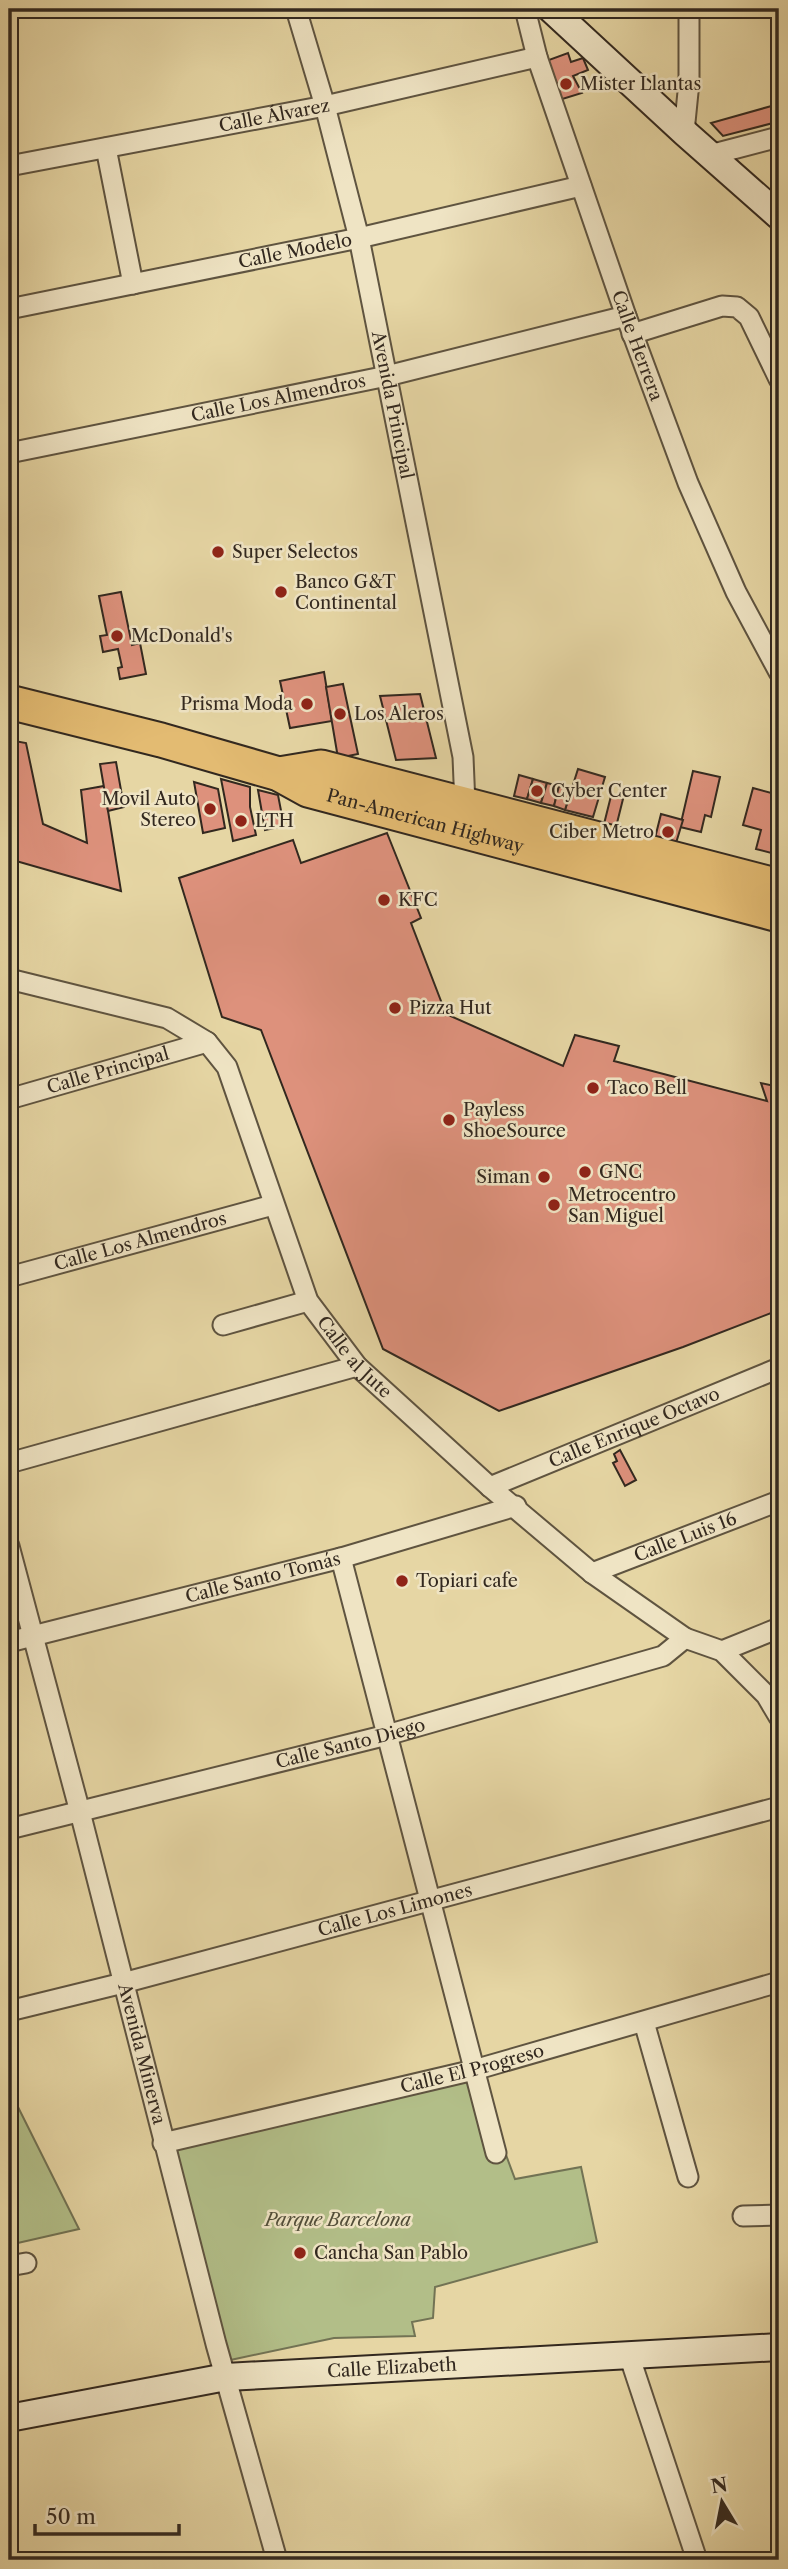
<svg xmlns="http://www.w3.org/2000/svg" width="788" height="2569" font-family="'Libre Caslon Text',serif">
<rect width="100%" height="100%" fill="#e6d6a4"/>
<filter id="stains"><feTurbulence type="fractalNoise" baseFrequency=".00286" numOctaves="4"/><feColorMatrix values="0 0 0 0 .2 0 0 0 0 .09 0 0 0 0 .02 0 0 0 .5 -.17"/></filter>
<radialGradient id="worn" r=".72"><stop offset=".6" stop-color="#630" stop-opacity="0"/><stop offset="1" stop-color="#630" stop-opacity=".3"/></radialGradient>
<!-- green -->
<g fill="#b2be88" stroke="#727354" stroke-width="2">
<polygon points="474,2070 515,2179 581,2167 597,2242 435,2287 433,2318 412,2322 415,2336 334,2338 221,2362 163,2143"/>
<polygon points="9,2089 79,2229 9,2245"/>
</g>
<!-- building -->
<g fill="#dd917c" stroke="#32281f" stroke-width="2">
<polygon points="568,53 571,62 583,58 588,70 573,76 582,93 559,100 546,61"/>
<polygon points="775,105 777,122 723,136 711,123"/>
<polygon points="121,592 132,645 140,643 146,674 120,679 118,668 122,667 118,649 103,652 100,636 107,635 99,596"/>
<polygon points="324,672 332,721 290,728 280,681"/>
<polygon points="343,684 358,754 338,758 326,687"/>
<polygon points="420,694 436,758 396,760 380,696"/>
<polygon points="9,740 26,743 43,824 87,843 81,790 104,786 121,891 9,859"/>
<polygon points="116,762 124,807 108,811 100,764"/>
<polygon points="578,769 605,777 593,817 565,810"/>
<polygon points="693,771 720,777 711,817 705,815 701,832 680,827"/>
<polygon points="519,775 533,779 527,799 514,796"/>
<polygon points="221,779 250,787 250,807 256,835 233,841"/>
<polygon points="533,779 547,783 541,803 527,799"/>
<polygon points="194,782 218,789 225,828 203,833"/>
<polygon points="547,783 559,786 554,806 541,803"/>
<polygon points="559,786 571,790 565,810 554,806"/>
<polygon points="753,788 779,795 779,855 756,849 761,830 743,825"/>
<polygon points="258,790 278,795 284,826 265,830"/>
<polygon points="611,796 623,799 616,827 604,824"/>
<polygon points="661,814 683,820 676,843 655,838"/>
<polygon points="387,833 421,918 411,923 446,1014 563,1066 575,1035 619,1046 614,1061 767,1101 761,1083 779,1087 779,1310 683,1347 499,1411 383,1349 261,1030 222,1017 179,878 293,840 301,863"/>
<polygon points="620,1450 636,1480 625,1486 613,1463 617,1461 614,1454"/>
</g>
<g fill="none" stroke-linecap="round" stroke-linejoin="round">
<!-- street casing -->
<g stroke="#5f5440" stroke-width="23">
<g id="street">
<path id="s1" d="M296 9 325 106 359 238 463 757 465 805"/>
<path id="s2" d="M525 9 537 57 626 316 688 483 736 592 779 672"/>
<polyline points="684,132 689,82 689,9"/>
<polyline points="106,148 133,284"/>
<polyline points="710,155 779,137"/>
<path id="s3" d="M9 166 325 106 537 57"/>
<path id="s4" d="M9 309 359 238 581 186"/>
<polyline points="632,334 722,306 737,307 749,317 779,379"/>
<path id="s5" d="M9 453 387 376 626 316"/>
<path id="s6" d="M9 979 167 1018 207 1042 227 1067 308 1301 357 1366 490 1487 592 1573 685 1638 722 1651 766 1695 779 1717"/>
<path id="s7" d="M9 1099 207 1042"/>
<path id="s8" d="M9 1277 273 1205"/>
<polyline points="223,1325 308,1301"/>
<polyline points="9,1463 357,1366"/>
<path id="s9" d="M490 1487 779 1368"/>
<path id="s10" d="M9 1546 80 1812 216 2344 277 2560"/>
<polyline points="341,1558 496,2153"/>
<path id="s11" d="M592 1573 779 1501"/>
<path id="s12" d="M9 1642 341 1558 516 1506"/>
<polyline points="722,1651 779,1628"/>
<path id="s13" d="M9 1829 387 1735 663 1656 685 1638"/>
<path id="s14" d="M9 2011 123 1983 779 1807"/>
<polyline points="644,2022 688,2177"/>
<path id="s15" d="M163 2143 474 2070 779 1982"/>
<polyline points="743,2216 779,2215"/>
<polyline points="9,2266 26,2263"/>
<polyline points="629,2355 697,2560"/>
</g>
</g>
<!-- secondary casing -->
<g stroke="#32281f" stroke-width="30">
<g id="secondary">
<polyline points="551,9 684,132 779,216"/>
<path id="s16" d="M9 2418 226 2377 779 2347"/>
</g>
</g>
<!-- highway casing -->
<g stroke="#32281f" stroke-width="37">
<g id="highway">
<path id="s17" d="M9 702 161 740 279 774 308 790 779 915"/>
<polyline points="279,774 321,767 779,886"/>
</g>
</g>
<!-- street -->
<use href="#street" stroke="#efe4c4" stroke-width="19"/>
<!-- secondary -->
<use href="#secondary" stroke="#efe4c4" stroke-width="26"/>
<!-- highway -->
<use href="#highway" stroke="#e3bb72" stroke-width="33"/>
</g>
<!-- markers -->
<g fill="#8f2418" stroke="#efe4c4" stroke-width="2.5">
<circle cx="566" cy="84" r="7"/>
<circle cx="218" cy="552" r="7"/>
<circle cx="281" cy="592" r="7"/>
<circle cx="117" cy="636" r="7"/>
<circle cx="307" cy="704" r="7"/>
<circle cx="340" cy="714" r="7"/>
<circle cx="537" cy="791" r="7"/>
<circle cx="210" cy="809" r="7"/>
<circle cx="241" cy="821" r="7"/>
<circle cx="668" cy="832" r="7"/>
<circle cx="384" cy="900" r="7"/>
<circle cx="395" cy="1008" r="7"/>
<circle cx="593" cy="1088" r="7"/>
<circle cx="449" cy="1120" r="7"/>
<circle cx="585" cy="1172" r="7"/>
<circle cx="544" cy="1177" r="7"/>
<circle cx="554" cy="1205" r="7"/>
<circle cx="402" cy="1581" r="7"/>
<circle cx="300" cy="2253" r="7"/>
</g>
<g text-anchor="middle" stroke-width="5" stroke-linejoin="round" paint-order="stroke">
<!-- poi labels -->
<g font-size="18" fill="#32281f" stroke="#efe4c4" text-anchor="start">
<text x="580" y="90">Mister Llantas</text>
<text x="232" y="558">Super Selectos</text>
<text x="295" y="588">Banco G&amp;T<tspan x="295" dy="21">Continental</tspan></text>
<text x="131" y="642">McDonald's</text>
<text x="293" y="710" text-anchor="end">Prisma Moda</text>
<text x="354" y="720">Los Aleros</text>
<text x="551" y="797">Cyber Center</text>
<text x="196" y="805" text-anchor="end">Movil Auto<tspan x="196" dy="21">Stereo</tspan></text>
<text x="255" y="827">LTH</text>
<text x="654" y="838" text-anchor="end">Ciber Metro</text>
<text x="398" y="906">KFC</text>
<text x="409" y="1014">Pizza Hut</text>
<text x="607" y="1094">Taco Bell</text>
<text x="463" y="1116">Payless<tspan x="463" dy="21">ShoeSource</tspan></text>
<text x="599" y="1178">GNC</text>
<text x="530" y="1183" text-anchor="end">Siman</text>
<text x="568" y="1201">Metrocentro<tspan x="568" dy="21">San Miguel</tspan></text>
<text x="416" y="1587">Topiari cafe</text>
<text x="314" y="2259">Cancha San Pablo</text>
</g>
<!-- street labels -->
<g font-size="18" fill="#32281f" stroke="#efe4c4">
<text dy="6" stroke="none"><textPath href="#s3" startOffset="270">Calle Álvarez</textPath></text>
<text dy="6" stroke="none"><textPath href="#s4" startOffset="292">Calle Modelo</textPath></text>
<text dy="6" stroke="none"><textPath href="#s2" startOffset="355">Calle Herrera</textPath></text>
<text dy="6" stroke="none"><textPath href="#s5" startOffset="275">Calle Los Almendros</textPath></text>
<text dy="6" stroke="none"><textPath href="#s1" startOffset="408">Avenida Principal</textPath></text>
<text dy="6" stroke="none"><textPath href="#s17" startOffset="434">Pan-American Highway</textPath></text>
<text dy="6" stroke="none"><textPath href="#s7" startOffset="103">Calle Principal</textPath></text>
<text dy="6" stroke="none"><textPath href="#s8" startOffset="136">Calle Los Almendros</textPath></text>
<text dy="6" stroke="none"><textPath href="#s6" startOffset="562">Calle al Jute</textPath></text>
<text dy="6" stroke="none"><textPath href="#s9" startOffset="156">Calle Enrique Octavo</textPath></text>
<text dy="6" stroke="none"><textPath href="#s11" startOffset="100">Calle Luis 16</textPath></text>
<text dy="6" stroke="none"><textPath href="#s12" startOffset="262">Calle Santo Tomás</textPath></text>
<text dy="6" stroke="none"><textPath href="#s13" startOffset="352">Calle Santo Diego</textPath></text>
<text dy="6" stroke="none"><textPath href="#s14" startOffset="399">Calle Los Limones</textPath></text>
<text dy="6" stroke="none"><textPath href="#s10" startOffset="525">Avenida Minerva</textPath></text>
<text dy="6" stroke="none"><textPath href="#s15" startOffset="318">Calle El Progreso</textPath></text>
<text dy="6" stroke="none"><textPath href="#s16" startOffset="387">Calle Elizabeth</textPath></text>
</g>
<!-- park labels -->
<g font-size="18" font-style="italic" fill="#524e39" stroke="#efe4c4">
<text x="338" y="2226">Parque Barcelona</text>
</g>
</g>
<!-- margin -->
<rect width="788" height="2569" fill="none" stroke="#e6d6a4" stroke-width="35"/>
<rect x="10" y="10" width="767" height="2548" fill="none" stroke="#32281f" stroke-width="3.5"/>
<rect x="18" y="18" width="753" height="2534" fill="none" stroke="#32281f" stroke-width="2"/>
<!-- north arrow -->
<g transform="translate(722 2502) rotate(350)" stroke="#efe4c4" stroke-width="5" paint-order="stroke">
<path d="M0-5L12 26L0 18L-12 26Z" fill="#32281f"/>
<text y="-10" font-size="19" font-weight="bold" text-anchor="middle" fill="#32281f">N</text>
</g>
<!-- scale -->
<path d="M35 2524v10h144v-10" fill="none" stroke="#32281f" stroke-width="3.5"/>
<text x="46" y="2524" font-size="21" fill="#32281f" stroke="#efe4c4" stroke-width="5" paint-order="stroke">50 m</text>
<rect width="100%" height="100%" filter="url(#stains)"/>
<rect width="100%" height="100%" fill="url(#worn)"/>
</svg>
